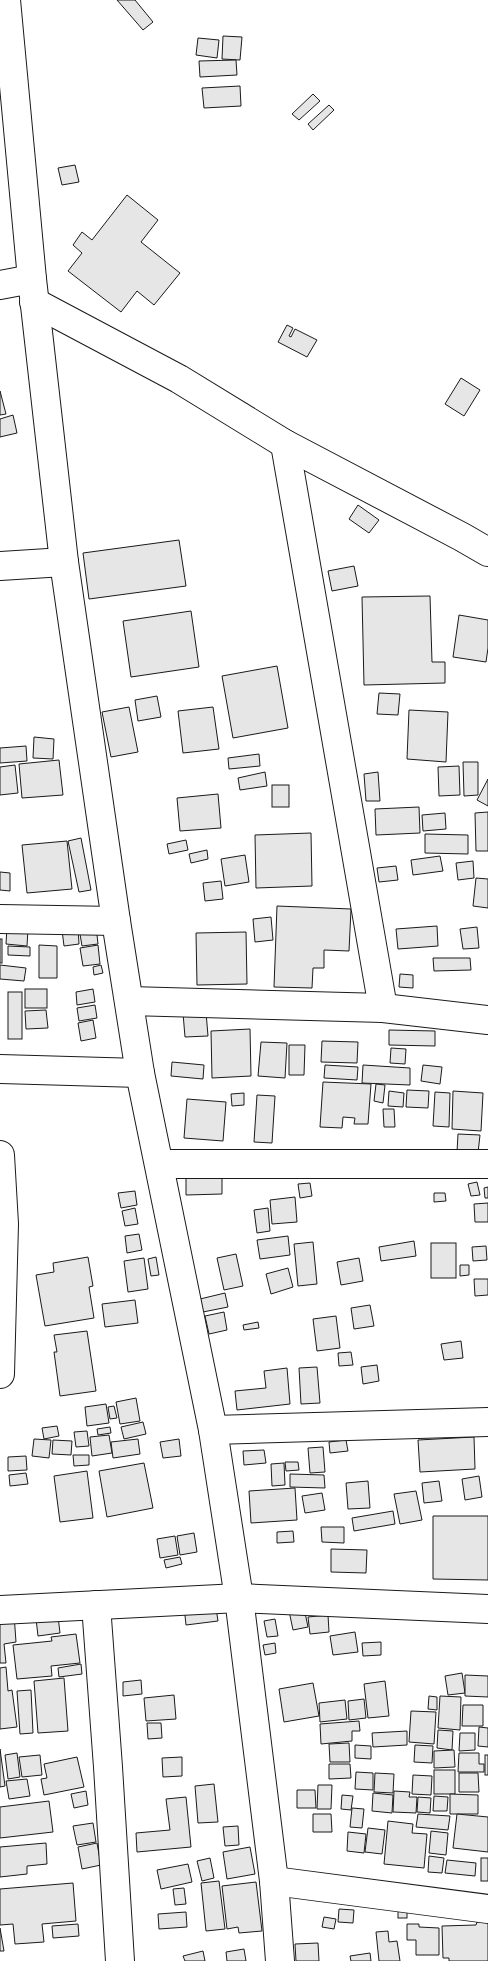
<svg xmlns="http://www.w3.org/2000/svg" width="488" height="1961" font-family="'DM Sans',sans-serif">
<rect width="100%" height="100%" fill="#fff"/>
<!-- building -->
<g fill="#e6e6e6" stroke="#1a1a1a">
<polygon points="117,0 135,0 153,22 143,30"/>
<polygon points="223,36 242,37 240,60 222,59"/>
<polygon points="198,38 219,40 217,58 196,55"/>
<polygon points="236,60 237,75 200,77 199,61"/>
<polygon points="240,86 241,106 204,108 202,88"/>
<polygon points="313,94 320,101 299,120 292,114"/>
<polygon points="329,105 334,110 313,130 308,124"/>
<polygon points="75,165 79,182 62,185 58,168"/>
<polygon points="127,195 158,220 141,242 180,273 154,305 137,291 121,312 68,271 82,253 73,245 82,232 92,240"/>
<polygon points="287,325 293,328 289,336 291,337 295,329 317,340 307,357 278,342"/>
<polygon points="461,378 480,390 464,416 445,404"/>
<polygon points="0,391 6,414 0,415"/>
<polygon points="13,415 17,433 0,437 0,419"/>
<polygon points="358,505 379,520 369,533 349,519"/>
<polygon points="179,540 186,586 89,599 83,553"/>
<polygon points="354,566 358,586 332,591 328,571"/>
<polygon points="430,596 432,662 445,662 445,683 364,685 362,597"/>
<polygon points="191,611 199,667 131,677 123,621"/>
<polygon points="459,615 488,620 488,648 486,662 453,657"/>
<polygon points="277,666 288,728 233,738 222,676"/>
<polygon points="379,693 400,694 398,715 377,714"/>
<polygon points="157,696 161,717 138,721 135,700"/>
<polygon points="129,707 138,752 111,757 102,712"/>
<polygon points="213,707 219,749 183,753 178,711"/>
<polygon points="409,710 448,712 446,762 407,759"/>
<polygon points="34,737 54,739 53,759 33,758"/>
<polygon points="26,746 27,761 0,763 0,748"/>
<polygon points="259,754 260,766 229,769 228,758"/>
<polygon points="59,760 63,795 22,798 19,764"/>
<polygon points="463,762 478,762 478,795 464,796"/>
<polygon points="15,765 18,793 0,795 0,767"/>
<polygon points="459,766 460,795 439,796 438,767"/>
<polygon points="265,772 267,786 240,790 238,778"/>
<polygon points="378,772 380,801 366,801 364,774"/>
<polygon points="488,779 488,806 477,800"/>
<rect x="272" y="785" width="17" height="22"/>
<polygon points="218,794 221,828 180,831 177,798"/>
<polygon points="419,807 420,833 376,835 375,809"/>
<polygon points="488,812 488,851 476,851 475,813"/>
<polygon points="445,813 446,829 423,831 422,815"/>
<polygon points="311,833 312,886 256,888 255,835"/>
<polygon points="425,834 468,835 468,854 425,853"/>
<polygon points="81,838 91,890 79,892 68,841"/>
<polygon points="186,840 188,850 169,854 167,844"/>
<polygon points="67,841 72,889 27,893 22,845"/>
<polygon points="207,850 208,859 191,863 189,854"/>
<polygon points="245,855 249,882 225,886 221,859"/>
<polygon points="440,856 443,871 413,875 411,860"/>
<polygon points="473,861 474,878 458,880 456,863"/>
<polygon points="396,866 398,880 379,882 377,868"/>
<polygon points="0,872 10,873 10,891 0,890"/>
<polygon points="476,878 488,879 488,908 473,906"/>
<polygon points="221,881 223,899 205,901 203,883"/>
<polygon points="277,906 351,909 349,951 324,950 324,968 313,968 312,988 274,987"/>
<polygon points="271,917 273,940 255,942 253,919"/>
<polygon points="96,926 98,944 82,946 79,928"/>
<polygon points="437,926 438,946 398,949 396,929"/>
<polygon points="7,927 28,929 27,946 6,944"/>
<polygon points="477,927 479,948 463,949 460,929"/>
<polygon points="78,928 79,944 64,946 62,930"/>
<polygon points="246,932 247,984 197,985 196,933"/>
<rect x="0" y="939" width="2" height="24"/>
<polygon points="39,945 57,946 57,978 39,978"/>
<polygon points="98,945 100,964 83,966 80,948"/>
<polygon points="8,946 30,947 30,956 8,955"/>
<polygon points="433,958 470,958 471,970 434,971"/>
<polygon points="0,965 26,968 24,981 0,979"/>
<polygon points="101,965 103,973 94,975 93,967"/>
<polygon points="400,974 413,975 413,988 399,987"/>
<rect x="25" y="989" width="22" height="19"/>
<polygon points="93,989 95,1002 77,1005 76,992"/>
<rect x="8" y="992" width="14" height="47"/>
<polygon points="95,1005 97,1018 79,1021 77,1008"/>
<polygon points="46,1010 48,1028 26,1029 25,1011"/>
<polygon points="206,1012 208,1036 185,1037 183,1013"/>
<polygon points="93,1020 96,1038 81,1041 78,1023"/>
<polygon points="250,1029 251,1076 212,1078 211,1031"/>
<polygon points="389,1030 435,1031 435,1046 389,1045"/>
<polygon points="322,1041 358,1042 357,1063 321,1062"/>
<polygon points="261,1042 287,1043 285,1078 258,1076"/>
<polygon points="289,1045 305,1045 304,1075 289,1075"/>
<polygon points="391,1048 406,1049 405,1064 390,1063"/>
<polygon points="172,1062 204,1065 203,1079 171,1076"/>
<polygon points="325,1065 358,1067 357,1080 324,1078"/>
<polygon points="363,1065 410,1068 410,1085 362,1083"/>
<polygon points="423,1065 442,1067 440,1084 421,1081"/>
<polygon points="323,1082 371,1084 368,1124 354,1124 355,1118 343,1117 342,1128 320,1127"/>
<polygon points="376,1084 385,1085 383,1103 374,1101"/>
<polygon points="407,1090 429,1091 428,1108 406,1107"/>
<polygon points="389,1091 404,1093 403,1107 388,1106"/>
<polygon points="453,1091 483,1093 481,1131 452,1129"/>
<polygon points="435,1092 450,1093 449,1127 433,1126"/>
<polygon points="244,1093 244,1105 232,1106 231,1094"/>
<polygon points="257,1095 275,1096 272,1143 254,1142"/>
<polygon points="187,1099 226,1102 223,1141 184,1138"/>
<polygon points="383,1109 394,1109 395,1127 384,1127"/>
<polygon points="458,1134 480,1135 478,1153 457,1152"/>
<polygon points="186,1171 222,1171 222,1194 186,1195"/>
<polygon points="477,1182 480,1195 471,1196 468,1184"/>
<polygon points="310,1183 312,1196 300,1198 298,1184"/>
<polygon points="488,1187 488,1198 485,1198 484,1188"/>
<polygon points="135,1191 137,1205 121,1208 118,1193"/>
<polygon points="434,1193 445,1193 446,1201 434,1202"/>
<polygon points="295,1197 297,1222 272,1224 270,1200"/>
<polygon points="488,1203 488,1222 475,1222 474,1204"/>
<polygon points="135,1208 138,1224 125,1226 122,1211"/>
<polygon points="268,1208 270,1231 257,1233 254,1210"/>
<polygon points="139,1234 142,1250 127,1253 125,1236"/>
<polygon points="288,1236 290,1255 260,1259 257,1240"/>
<polygon points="414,1241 416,1256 381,1261 379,1247"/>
<polygon points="313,1242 317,1284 298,1286 294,1244"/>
<rect x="431" y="1243" width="25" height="35"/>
<polygon points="486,1246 487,1260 473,1261 472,1247"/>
<polygon points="236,1254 243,1286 224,1290 217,1258"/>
<polygon points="88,1257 93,1286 89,1287 94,1318 45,1326 36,1275 54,1272 53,1263"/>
<polygon points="156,1257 159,1275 151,1276 148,1259"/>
<polygon points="144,1258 148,1289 128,1292 124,1261"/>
<polygon points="359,1258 363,1281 341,1285 337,1262"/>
<polygon points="460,1265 469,1265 469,1275 460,1276"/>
<polygon points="288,1268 293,1287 271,1294 266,1274"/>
<polygon points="474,1279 488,1279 488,1295 475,1296"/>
<polygon points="225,1293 228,1307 203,1312 200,1299"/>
<polygon points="135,1300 138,1323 105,1327 102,1304"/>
<polygon points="370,1305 374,1326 354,1329 351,1308"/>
<polygon points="224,1312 227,1330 209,1334 205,1316"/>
<polygon points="336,1316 340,1348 317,1351 313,1319"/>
<polygon points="258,1322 259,1328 244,1330 243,1325"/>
<polygon points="87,1331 96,1391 60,1396 54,1352 57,1352 54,1335"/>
<polygon points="461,1341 463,1358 444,1360 441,1344"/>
<polygon points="351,1352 353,1365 339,1366 338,1353"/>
<polygon points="377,1365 379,1381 363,1384 361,1367"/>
<polygon points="317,1367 320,1403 301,1404 299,1368"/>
<polygon points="287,1368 290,1404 237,1410 235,1391 266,1388 264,1371"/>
<polygon points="136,1398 140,1421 120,1424 116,1402"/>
<polygon points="106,1404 109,1423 87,1426 85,1407"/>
<polygon points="114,1406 117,1418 110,1419 108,1407"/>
<polygon points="143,1422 146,1434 124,1439 121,1427"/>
<polygon points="57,1426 59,1436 44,1439 42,1428"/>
<polygon points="110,1427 111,1433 98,1435 97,1429"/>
<polygon points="87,1431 89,1446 76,1447 74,1432"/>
<polygon points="109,1435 112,1453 92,1456 90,1437"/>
<polygon points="474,1437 475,1469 420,1472 418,1440"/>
<polygon points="34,1439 51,1440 49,1458 32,1456"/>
<polygon points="138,1439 140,1454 113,1458 111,1442"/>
<polygon points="179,1439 181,1456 163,1458 160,1442"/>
<polygon points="53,1440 72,1441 71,1455 52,1454"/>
<polygon points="346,1440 348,1451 330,1453 329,1442"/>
<polygon points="323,1447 325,1472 310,1473 308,1448"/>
<polygon points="264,1450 266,1463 244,1465 243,1451"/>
<polygon points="73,1455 89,1455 89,1465 74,1466"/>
<polygon points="26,1456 27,1470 8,1471 8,1457"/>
<polygon points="285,1462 298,1462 299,1470 286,1471"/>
<polygon points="144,1463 153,1508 107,1517 99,1471"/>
<polygon points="284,1463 285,1485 272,1486 271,1464"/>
<polygon points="87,1471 93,1518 60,1522 54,1476"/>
<polygon points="26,1473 28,1484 10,1486 9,1475"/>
<polygon points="290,1474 324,1475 325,1488 290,1487"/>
<polygon points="479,1476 482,1497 465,1500 462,1479"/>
<polygon points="368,1481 370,1508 348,1509 346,1483"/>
<polygon points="439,1481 442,1501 424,1503 422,1483"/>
<polygon points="295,1488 297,1520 251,1523 249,1491"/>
<polygon points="416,1491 422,1520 400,1524 394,1494"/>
<polygon points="322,1493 325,1510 305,1513 302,1496"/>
<polygon points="393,1511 395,1524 354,1531 352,1518"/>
<polygon points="433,1516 488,1516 488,1580 433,1579"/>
<polygon points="321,1527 344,1527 344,1543 322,1542"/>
<polygon points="293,1531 294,1542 277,1543 277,1532"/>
<polygon points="194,1533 197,1552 180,1555 177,1536"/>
<polygon points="175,1536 178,1555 160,1558 157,1539"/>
<polygon points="331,1549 367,1550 366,1573 331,1572"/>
<polygon points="180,1557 182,1564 166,1568 164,1560"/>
<polygon points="215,1602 218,1621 186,1625 184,1606"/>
<polygon points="303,1603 308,1627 293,1630 288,1606"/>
<polygon points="57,1608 60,1633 38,1636 35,1610"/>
<polygon points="14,1614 16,1642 4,1644 6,1663 0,1663 0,1615"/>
<polygon points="328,1615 329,1632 310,1634 308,1617"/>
<polygon points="275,1619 278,1636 267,1637 264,1621"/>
<polygon points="355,1632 358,1652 333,1655 330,1636"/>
<polygon points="76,1634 80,1663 51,1666 52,1676 17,1679 13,1645 52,1641 51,1637"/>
<polygon points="381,1642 381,1655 363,1656 362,1643"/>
<polygon points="275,1643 276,1653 265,1655 263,1645"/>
<polygon points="81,1664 82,1674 59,1677 58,1668"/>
<polygon points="6,1667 8,1691 12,1690 17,1727 0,1729 0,1668"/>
<polygon points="462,1673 465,1693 448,1695 445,1676"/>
<polygon points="465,1675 488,1676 488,1697 465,1696"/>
<polygon points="64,1678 68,1731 38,1733 34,1681"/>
<polygon points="141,1680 142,1694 123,1696 123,1682"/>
<polygon points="385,1681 389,1716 368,1718 364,1684"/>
<polygon points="313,1683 319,1716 284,1722 279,1689"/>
<polygon points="31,1690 33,1733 20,1734 17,1691"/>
<polygon points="174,1695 176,1719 146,1721 144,1698"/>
<polygon points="429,1696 437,1697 437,1710 428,1709"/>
<polygon points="440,1696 461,1697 460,1730 438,1728"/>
<polygon points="364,1699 366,1718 349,1720 348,1701"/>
<polygon points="345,1700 347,1719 320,1722 319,1703"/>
<polygon points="463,1705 483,1705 483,1726 462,1726"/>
<polygon points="411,1711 436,1712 434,1744 409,1742"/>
<polygon points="359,1721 360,1731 352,1731 352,1741 321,1744 320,1724"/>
<polygon points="147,1723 161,1723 162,1738 148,1739"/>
<polygon points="479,1727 488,1728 488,1747 478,1746"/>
<polygon points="438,1730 453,1731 452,1750 437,1748"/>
<polygon points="407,1731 407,1745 373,1747 372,1733"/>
<polygon points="460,1733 475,1733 475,1750 459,1751"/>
<polygon points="349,1743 350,1762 330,1762 329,1744"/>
<polygon points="355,1745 371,1746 371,1759 355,1758"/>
<polygon points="415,1745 433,1746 432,1763 414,1762"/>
<polygon points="0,1749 5,1786 0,1787"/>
<polygon points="454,1750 455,1767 434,1768 434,1751"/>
<polygon points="17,1753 20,1777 8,1779 5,1755"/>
<polygon points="459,1753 479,1753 479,1764 484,1764 484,1772 458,1772"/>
<polygon points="40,1755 42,1775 22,1777 19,1757"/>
<rect x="485" y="1755" width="3" height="20"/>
<polygon points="77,1757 84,1787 44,1795 41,1779 47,1778 44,1764"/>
<polygon points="182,1757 182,1776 163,1777 162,1758"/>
<polygon points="329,1764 350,1764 351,1778 329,1779"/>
<rect x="434" y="1770" width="21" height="24"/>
<polygon points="356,1772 373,1773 373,1790 355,1789"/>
<polygon points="375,1773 394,1774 393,1793 374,1792"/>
<polygon points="459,1773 478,1773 479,1792 459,1792"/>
<polygon points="413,1775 432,1776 431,1795 412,1794"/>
<polygon points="27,1779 30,1796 9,1799 6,1781"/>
<polygon points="214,1784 218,1822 198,1823 195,1786"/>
<polygon points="318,1785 332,1785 331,1809 317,1809"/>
<polygon points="297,1790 315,1790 316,1808 297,1808"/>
<polygon points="86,1791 88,1805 74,1808 71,1794"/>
<polygon points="394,1791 410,1792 409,1797 417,1797 416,1813 393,1812"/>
<polygon points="373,1793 393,1795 392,1813 372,1811"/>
<polygon points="450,1794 478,1795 478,1814 450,1814"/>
<polygon points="342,1795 353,1796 351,1810 341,1809"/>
<polygon points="434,1796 448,1797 447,1811 433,1811"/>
<polygon points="186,1797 191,1847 137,1852 136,1833 170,1830 166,1799"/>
<polygon points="418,1797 431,1798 430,1813 417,1812"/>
<polygon points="49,1801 53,1832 0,1838 0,1807"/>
<polygon points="352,1808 364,1809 362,1828 350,1827"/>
<polygon points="313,1814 331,1814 332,1832 313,1832"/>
<polygon points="418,1814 450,1816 448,1830 416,1827"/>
<polygon points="457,1814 488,1817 488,1852 453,1848"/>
<polygon points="388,1821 413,1824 412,1833 427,1834 424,1868 384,1864"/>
<polygon points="93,1823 96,1842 77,1845 73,1826"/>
<polygon points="238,1826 239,1845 225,1846 223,1827"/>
<polygon points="368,1828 385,1830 382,1854 365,1852"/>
<polygon points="431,1831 448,1833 446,1855 429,1853"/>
<polygon points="348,1832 366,1834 364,1853 347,1851"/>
<polygon points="46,1843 47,1864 27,1866 27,1874 0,1877 0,1847"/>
<polygon points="97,1843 101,1865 82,1869 78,1847"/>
<polygon points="250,1847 255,1874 227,1879 223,1852"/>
<polygon points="429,1856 444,1858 442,1873 428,1872"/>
<polygon points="210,1858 214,1878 202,1881 197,1861"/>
<rect x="481" y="1858" width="7" height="23"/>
<polygon points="447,1860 476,1863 475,1876 445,1873"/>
<polygon points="188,1864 192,1882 161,1889 157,1870"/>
<polygon points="219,1881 225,1929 206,1931 201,1883"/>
<polygon points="256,1882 262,1931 239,1933 238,1927 227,1929 222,1886"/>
<polygon points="73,1883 76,1921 42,1924 44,1942 15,1944 13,1924 0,1925 0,1889"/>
<polygon points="184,1888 186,1904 175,1905 173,1889"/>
<polygon points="339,1909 354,1910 353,1923 338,1922"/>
<rect x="398" y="1910" width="9" height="8"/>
<polygon points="186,1912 187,1927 159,1929 158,1914"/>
<polygon points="324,1917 336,1919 334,1929 322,1927"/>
<polygon points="477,1922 488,1922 488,1961 449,1961 449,1958 443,1958 442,1926 476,1925"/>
<polygon points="78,1924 79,1936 53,1938 52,1926"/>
<polygon points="407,1924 419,1924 419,1927 439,1928 439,1955 416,1955 416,1940 407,1940"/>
<polygon points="0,1928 4,1951 0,1951"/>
<polygon points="388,1931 389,1942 397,1941 400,1961 379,1961 376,1932"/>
<polygon points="318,1943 319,1961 296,1961 295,1944"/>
<polygon points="244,1949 246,1961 227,1961 226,1952"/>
<polygon points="203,1951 205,1961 185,1961 183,1956"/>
<polygon points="370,1953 371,1961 351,1961 350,1956"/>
</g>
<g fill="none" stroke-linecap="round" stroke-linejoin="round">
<!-- minor casing -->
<g stroke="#1a1a1a" stroke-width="30">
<g id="minor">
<polyline points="6,0 32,279 64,562 116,921 140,1073 213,1430 239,1598 274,1881 280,1961"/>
<polyline points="0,285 32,279"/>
<polyline points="34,302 179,379 285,444 462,537 488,552"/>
<polyline points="285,444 383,1008"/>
<polyline points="0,566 64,562"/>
<polyline points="0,919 116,921"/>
<polyline points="129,1001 383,1008 488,1020"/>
<polyline points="0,1069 140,1073"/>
<polyline points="0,1155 4,1224 0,1374"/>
<polyline points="160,1164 488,1164"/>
<polyline points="213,1430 488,1422"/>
<polyline points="96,1605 108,1767 120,1961"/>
<polyline points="0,1610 239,1598 488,1609"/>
<polyline points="274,1881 488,1909"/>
</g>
</g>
<!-- minor -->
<use href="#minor" stroke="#fff" stroke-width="28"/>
</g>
</svg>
